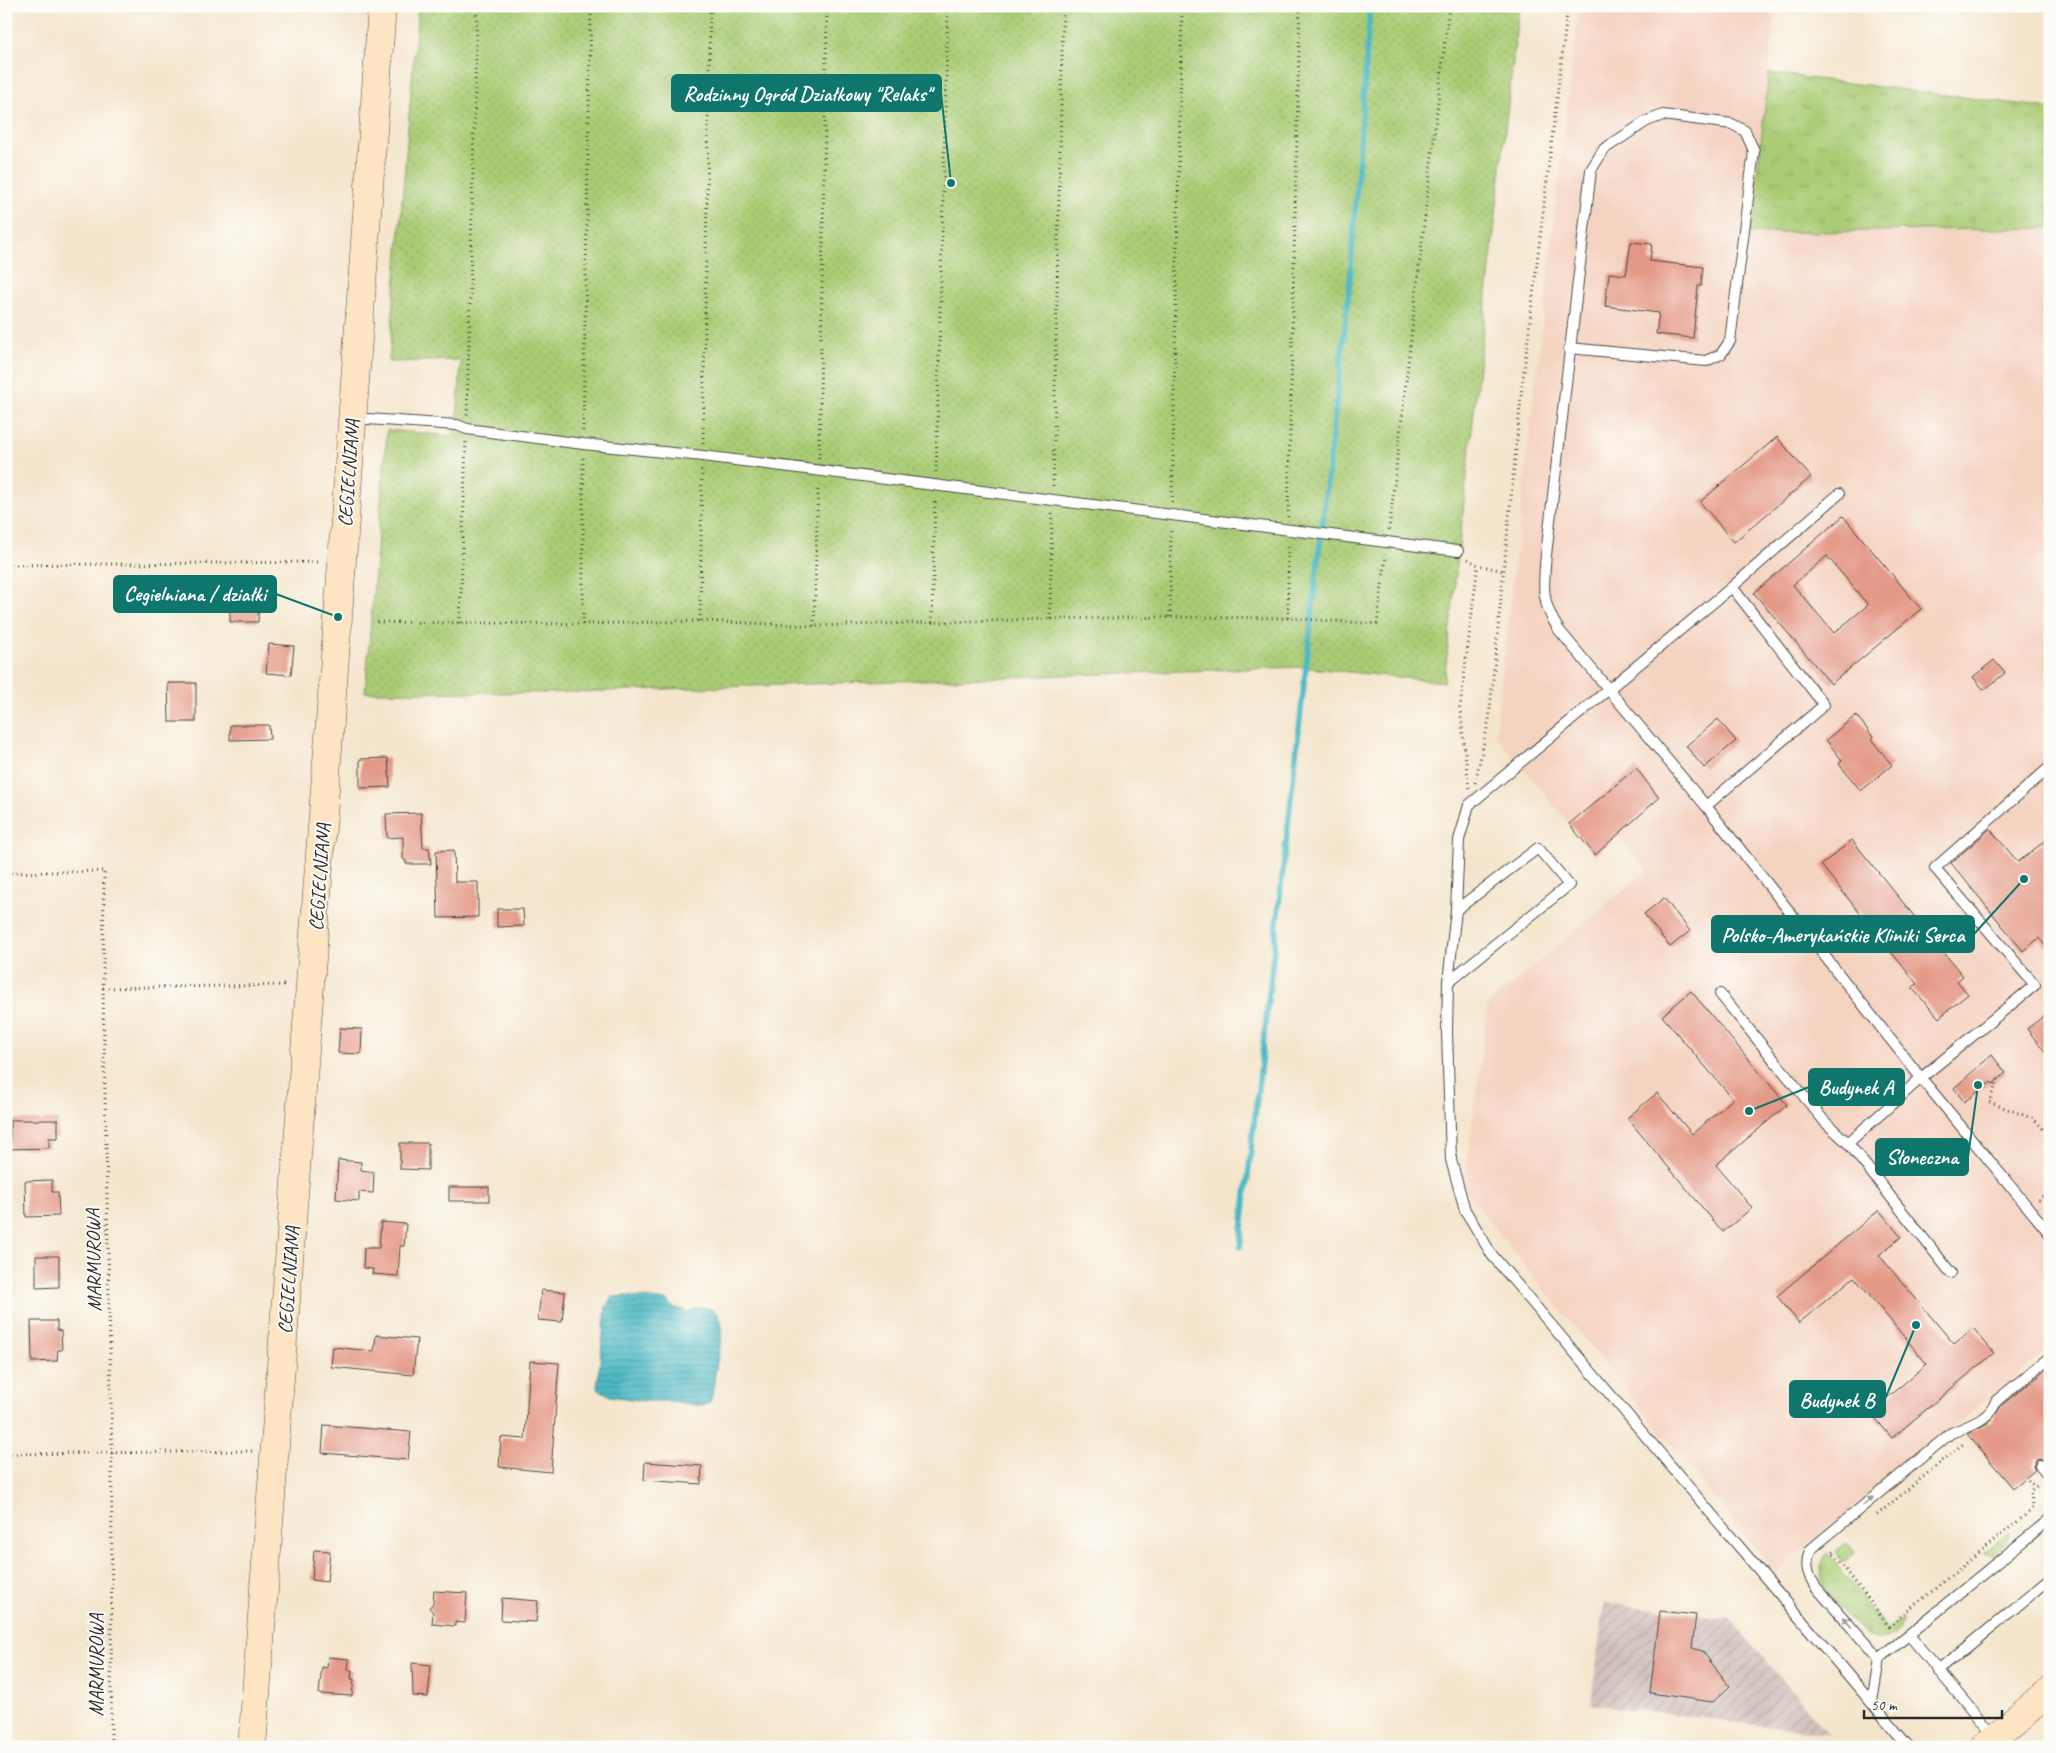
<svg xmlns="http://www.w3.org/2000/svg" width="2056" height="1753" font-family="Caveat,sans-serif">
<defs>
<pattern id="industrial-furrows" width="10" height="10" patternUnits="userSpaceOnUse" patternTransform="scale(1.25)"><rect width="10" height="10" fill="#d0c0bc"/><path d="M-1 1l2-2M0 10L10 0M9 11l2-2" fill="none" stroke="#b3a5a2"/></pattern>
<pattern id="grass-tufts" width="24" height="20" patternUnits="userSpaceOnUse" patternTransform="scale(1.25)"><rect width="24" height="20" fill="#aacc74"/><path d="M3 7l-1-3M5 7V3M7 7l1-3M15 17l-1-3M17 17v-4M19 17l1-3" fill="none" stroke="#92af65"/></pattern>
<pattern id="garden-dots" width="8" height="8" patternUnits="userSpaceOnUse" patternTransform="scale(1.25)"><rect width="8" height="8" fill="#aacc74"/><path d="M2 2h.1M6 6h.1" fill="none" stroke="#92af65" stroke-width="1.8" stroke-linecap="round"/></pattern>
<pattern id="water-rules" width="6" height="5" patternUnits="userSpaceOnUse" patternTransform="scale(1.25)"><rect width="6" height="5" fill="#4bb9c5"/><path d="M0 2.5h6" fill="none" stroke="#3f97a0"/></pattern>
</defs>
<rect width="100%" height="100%" fill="#fdfcf7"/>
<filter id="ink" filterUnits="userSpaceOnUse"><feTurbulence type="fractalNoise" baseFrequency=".02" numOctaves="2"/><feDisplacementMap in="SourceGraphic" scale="10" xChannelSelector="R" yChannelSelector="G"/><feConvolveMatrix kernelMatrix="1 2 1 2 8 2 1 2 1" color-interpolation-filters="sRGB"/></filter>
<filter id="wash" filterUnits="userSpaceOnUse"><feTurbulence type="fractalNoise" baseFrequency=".0096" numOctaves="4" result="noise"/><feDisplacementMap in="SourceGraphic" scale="20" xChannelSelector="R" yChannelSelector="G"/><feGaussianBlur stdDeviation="1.12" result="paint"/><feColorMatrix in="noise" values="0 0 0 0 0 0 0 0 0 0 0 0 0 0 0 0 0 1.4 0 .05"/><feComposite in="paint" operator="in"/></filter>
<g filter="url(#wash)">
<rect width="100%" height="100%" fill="#f4e6cd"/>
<!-- built -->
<polygon fill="#f4d3c1" points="1579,6 1776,6 1750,233 2050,228 2050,1348 1775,1572 1511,1249 1464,1187 1488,1005 1647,870 1618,836 1595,855 1495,735"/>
<!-- industrial -->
<polygon fill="url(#industrial-furrows)" points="1604,1603 1729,1618 1829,1734 1591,1704"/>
<!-- grass -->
<g fill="url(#grass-tufts)" stroke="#6a7c50">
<polygon points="1769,73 2050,108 2050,228 1750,233"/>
<polygon points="2010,1531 2008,1541 1994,1555 1983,1553"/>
<polygon points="1847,1543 1854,1554 1842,1563 1835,1552"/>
<path d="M1827 1553 1888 1630 1903 1618C1904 1637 1876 1645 1862 1633 1856 1628 1850 1619 1844 1613 1827 1593 1811 1580 1827 1553Z"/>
</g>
<!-- garden -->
<polygon fill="url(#garden-dots)" stroke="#6a7c50" points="418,6 1519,6 1444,682 1301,667 549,693 365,692 387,430 452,436 457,425 461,360 389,362"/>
<!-- water -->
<path fill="url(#water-rules)" stroke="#3b7278" d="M625 1296 667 1301 673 1307 688 1312C697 1307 703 1305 713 1310 730 1320 718 1352 716 1368 714 1379 714 1391 710 1402L703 1406 671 1401H643L610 1396 597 1388 606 1307 612 1297Z"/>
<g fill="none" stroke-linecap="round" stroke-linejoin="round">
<!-- stream -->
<polyline stroke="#4bb9c5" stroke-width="5.5" points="1240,1247 1350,280 1370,6"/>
</g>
<g id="blocks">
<!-- building -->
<g fill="#e49886" fill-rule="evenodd">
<polygon points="1631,242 1652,244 1650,261 1703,267 1701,286 1698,286 1693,338 1656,334 1659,313 1605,306 1609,273 1626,275"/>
<polygon points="1777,437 1811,477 1734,542 1700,502"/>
<path d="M1843 516 1921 609 1831 684 1754 593ZM1827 556 1868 605 1834 633 1793 585Z"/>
<polygon points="230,594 259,594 258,622 230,622"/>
<polygon points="269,644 294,646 291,675 266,673"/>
<polygon points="1994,660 2005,673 1984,690 1973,677"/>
<polygon points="168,683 196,683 196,722 169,722"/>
<polygon points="1856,715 1873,737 1871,739 1892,765 1861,791 1839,764 1842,760 1826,740"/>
<polygon points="1718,719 1736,741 1704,768 1686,746"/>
<polygon points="230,725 269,725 270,739 230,740"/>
<polygon points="388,758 390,787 360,788 360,759"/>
<polygon points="1636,768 1659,798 1595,855 1569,824"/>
<polygon points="421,813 423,848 429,848 431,864 406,864 406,861 403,859 403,837 387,838 386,814"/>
<polygon points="1990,829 2018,862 2050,837 2050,951 2039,938 2023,951 1951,863"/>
<polygon points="1852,840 1963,976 1957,981 1968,994 1939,1018 1912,988 1917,984 1821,865"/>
<polygon points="454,850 455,882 478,882 478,917 438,918 436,851"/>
<polygon points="1664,898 1690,931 1670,947 1644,914"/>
<polygon points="497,909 523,909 524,926 497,927"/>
<polygon points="1691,991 1787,1105 1716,1165 1752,1208 1723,1232 1627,1118 1657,1093 1692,1134 1733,1099 1662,1016"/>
<polygon points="2050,1011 2050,1058 2027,1029"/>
<polygon points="340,1028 362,1029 361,1054 338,1053"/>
<polygon points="1992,1055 2006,1073 1993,1084 1991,1082 1964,1102 1954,1088"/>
<polygon points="10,1120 58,1120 58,1138 49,1138 49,1148 10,1149"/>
<polygon points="400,1143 428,1143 428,1170 400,1169"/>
<polygon points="338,1160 361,1162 361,1170 374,1172 373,1193 359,1192 359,1201 336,1199"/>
<polygon points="52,1180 52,1192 58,1192 59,1216 26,1217 25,1181"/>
<rect x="449" y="1187" width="40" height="14"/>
<polygon points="1879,1210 1901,1237 1879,1255 1954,1344 1973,1328 1994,1353 1892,1438 1870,1412 1927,1364 1854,1277 1799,1323 1777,1296"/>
<polygon points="381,1222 406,1224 404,1246 400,1246 398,1276 372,1274 373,1269 363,1268 364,1248 379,1248"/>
<polygon points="36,1256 59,1256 59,1287 36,1288"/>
<polygon points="541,1290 565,1292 562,1322 538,1320"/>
<polygon points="31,1321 57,1321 57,1330 61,1331 62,1350 58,1350 57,1361 32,1362"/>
<polygon points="376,1335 417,1339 413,1375 331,1367 333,1347 374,1351"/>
<polygon points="530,1361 559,1363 551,1472 499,1467 501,1437 525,1439"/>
<polygon points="2050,1366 2050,1458 2045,1462 2039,1459 2035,1461 2033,1467 2035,1470 2013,1488 1967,1434 1988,1423 1994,1417 2002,1405"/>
<polygon points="324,1425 411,1432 408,1460 322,1453"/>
<polygon points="645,1462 702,1466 701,1484 644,1480"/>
<polygon points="314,1550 330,1551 327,1582 312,1580"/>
<polygon points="434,1591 467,1593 465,1623 455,1622 455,1626 432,1624 433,1612 429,1608 433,1603"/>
<polygon points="502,1598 538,1601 536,1622 501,1620"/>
<polygon points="1660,1611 1696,1615 1692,1648 1702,1651 1730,1686 1713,1702 1650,1693"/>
<polygon points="328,1657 349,1659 348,1670 352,1670 351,1679 354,1679 352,1696 319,1694 322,1667 327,1668"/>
<polygon points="412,1663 431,1665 428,1697 413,1696"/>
</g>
</g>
</g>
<g filter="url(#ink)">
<use href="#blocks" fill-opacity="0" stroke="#494743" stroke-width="1"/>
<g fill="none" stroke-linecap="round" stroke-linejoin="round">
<!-- lane casing -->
<g stroke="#494743" stroke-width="12">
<g id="lane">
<path d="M1569 348 1706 361 1721 354 1730 341 1754 151 1745 131 1732 124 1663 115 1647 121 1604 149 1591 170 1546 555C1543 587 1541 603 1559 630L1706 806 1921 1078 2050 1234"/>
<polyline points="352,418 457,425 467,429 583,444 703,456 1458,551"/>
<polyline points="1839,494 1732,587 1469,805 1459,840 1456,910 1448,982 1447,1032 1451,1160 1465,1210 1492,1255 1909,1747"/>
<polyline points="1706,806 1824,705 1732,587"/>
<polyline points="1448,982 1569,885 1538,848 1456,910"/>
<polyline points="1720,994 1825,1122 1848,1143"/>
<polyline points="1951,1273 1848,1143 1921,1078 2035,985 1935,868 2050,767"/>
<polyline points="2040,1466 2050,1478"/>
<polyline points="1909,1635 1993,1736"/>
<path d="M1879 1659 1816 1587C1807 1574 1805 1565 1810 1550L1951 1433C1968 1426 1990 1420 1996 1401L2050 1357"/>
<polyline points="1938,1671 2050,1579"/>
<polyline points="1872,1702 1879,1659 2050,1519"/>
</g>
</g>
<!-- secondary casing -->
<g stroke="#494743" stroke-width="29">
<g id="secondary">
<polyline points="252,1747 338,617 382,6"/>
<polyline points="1984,1747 2050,1691"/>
</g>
</g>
<!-- path -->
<g stroke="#494743" stroke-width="3" stroke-dasharray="1 4" stroke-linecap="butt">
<polyline points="1457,6 1481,8 1483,6"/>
<polyline points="467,415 477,6"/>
<polyline points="583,431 591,6"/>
<polyline points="703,443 710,6"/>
<polyline points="819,458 827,6"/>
<polyline points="936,472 948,6"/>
<polyline points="1053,486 1063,6"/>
<polyline points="1172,502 1182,6"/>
<polyline points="1288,517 1300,6"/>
<polyline points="1389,530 1449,6"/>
<polyline points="1468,559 1478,565 1503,571"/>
<polyline points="6,565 319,562"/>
<polyline points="1170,617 1171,528"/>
<polyline points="1288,618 1288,544"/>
<polyline points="1050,619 1052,512"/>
<polyline points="700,621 702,469"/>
<polyline points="377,622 583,624 700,621 814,626 1050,619 1170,617 1288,618 1377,624 1386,556"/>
<polyline points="460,623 466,441"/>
<polyline points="932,623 935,499"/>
<polyline points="583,624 583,457"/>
<polyline points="814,626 818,485"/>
<polyline points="1475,783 1489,719 1522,387 1568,6"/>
<polyline points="1469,788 1460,708 1478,565"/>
<polyline points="6,873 104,871 103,988 112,1453 111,1747"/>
<polyline points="103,988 287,985"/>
<polyline points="1998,1079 1989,1102 2034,1119 2050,1137"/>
<polyline points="2038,1200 2050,1190"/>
<polyline points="6,1454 252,1451"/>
<polyline points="2028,1480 2035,1487"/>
<polyline points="2044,1490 2047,1496 2046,1506"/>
<polyline points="1877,1515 1963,1444"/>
<polyline points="1834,1551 1832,1552 1889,1626 2028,1513 2032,1508 2031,1490 2038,1485"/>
</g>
<!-- lane -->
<use href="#lane" stroke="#fff" stroke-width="10"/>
<!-- secondary -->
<use href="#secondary" stroke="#fde5c4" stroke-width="28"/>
</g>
<!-- one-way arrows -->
<defs><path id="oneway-solid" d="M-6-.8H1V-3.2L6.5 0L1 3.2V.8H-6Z" transform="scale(1.25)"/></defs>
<g fill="#a0a0a0">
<use href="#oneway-solid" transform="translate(1868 1501) rotate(-39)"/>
<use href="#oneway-solid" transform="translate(1847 1622) rotate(-131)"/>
</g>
</g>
<g text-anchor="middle" stroke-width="4" stroke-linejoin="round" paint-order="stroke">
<!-- street labels -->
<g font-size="20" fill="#2b2b2b" stroke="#fdfcf7">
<text transform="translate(348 473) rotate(-86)" y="7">CEGIELNIANA</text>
<text transform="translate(319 877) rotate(-86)" y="7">CEGIELNIANA</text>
<text transform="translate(93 1260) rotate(-91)" y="7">MARMUROWA</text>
<text transform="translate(288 1280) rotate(-86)" y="7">CEGIELNIANA</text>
<text transform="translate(96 1665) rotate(-90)" y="7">MARMUROWA</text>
</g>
</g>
<!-- callouts -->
<path fill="none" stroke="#0f766e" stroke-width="2" d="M951 183L941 93M338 617L276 594M2024 879L1974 934M1749 1111L1809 1087M1978 1085L1968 1157M1916 1325L1885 1399"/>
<g fill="#0f766e" stroke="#fdfcf7" stroke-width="2">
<circle cx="951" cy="183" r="5"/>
<circle cx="338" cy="617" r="5"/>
<circle cx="2024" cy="879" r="5"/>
<circle cx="1749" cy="1111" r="5"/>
<circle cx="1978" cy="1085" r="5"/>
<circle cx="1916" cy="1325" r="5"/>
</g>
<g fill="#0f766e" stroke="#0f766e" stroke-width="2">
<rect x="672" y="75" width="269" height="36" rx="5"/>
<rect x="114" y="576" width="162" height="36" rx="5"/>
<rect x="1712" y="916" width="262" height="36" rx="5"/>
<rect x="1809" y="1069" width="95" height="36" rx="5"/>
<rect x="1876" y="1139" width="92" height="36" rx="5"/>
<rect x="1790" y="1381" width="95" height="36" rx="5"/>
</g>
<g font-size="21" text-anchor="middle" font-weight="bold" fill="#fff">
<text x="807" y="101">Rodzinny Ogród Działkowy "Relaks"</text>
<text x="195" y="601">Cegielniana / działki</text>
<text x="1843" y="942">Polsko-Amerykańskie Kliniki Serca</text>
<text x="1856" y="1094">Budynek A</text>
<text x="1922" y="1164">Słoneczna</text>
<text x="1837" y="1407">Budynek B</text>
</g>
<!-- margin -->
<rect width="2056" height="1753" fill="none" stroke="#fdfcf7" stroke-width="25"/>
<!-- scale -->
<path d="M1864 1710v8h138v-8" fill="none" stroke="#2b2b2b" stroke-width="2.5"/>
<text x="1871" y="1710" font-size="15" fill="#2b2b2b" stroke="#fdfcf7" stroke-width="4" paint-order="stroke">50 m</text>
</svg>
